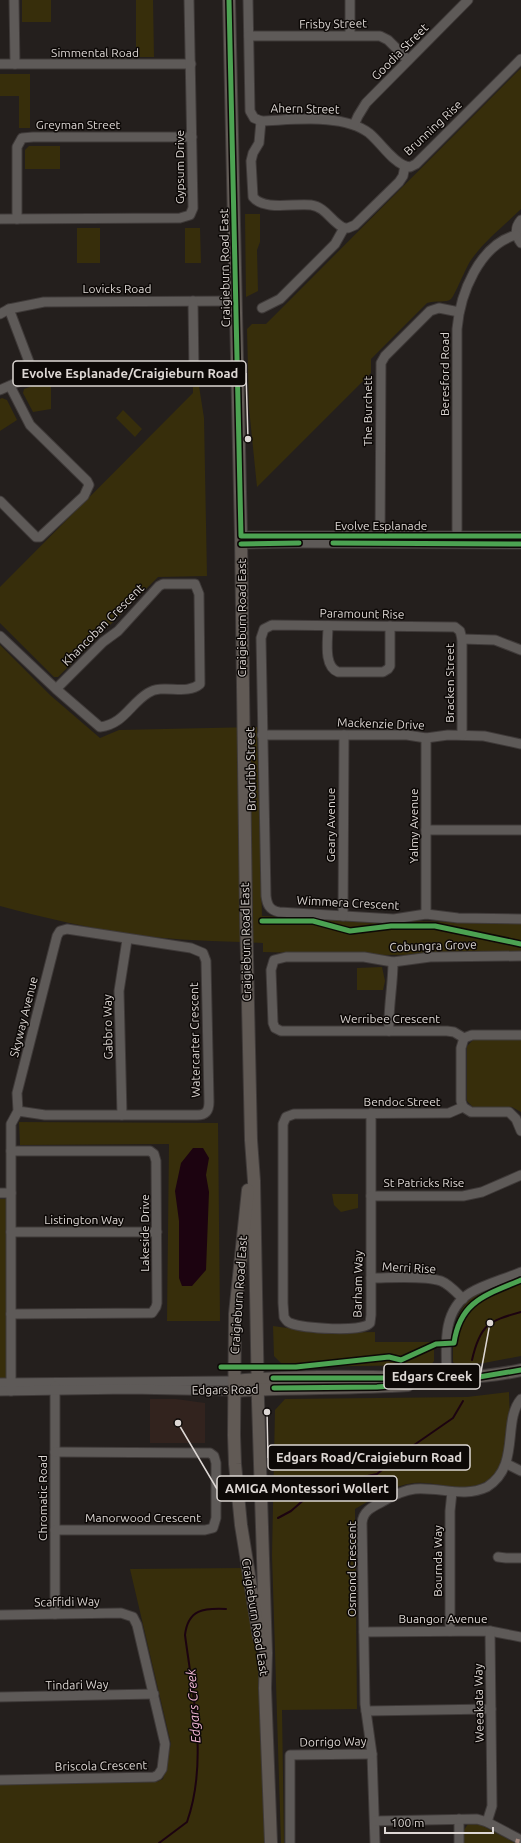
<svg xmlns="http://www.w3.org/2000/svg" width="521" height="1843" font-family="Ubuntu,sans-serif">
<rect width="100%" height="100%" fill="#241f1d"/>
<!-- built -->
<polygon fill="#32231e" points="150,1399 176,1399 205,1403 205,1443 150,1443"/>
<!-- green -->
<g fill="#372e0b">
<rect x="22" y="0" width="29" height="22"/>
<polygon points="136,0 153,0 154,57 136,57"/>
<path d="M521 68V209C505 225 484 241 471 260 466 267 454 297 451 299 447 303 435 300 427 303L371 359V373L257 487 249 408 247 329 252 324H266Z"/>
<polygon points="0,74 30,74 30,128 19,128 19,96 0,96"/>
<polygon points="29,146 60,146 60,169 25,169 25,150"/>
<polygon points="245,214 260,214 260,242 257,250 258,291 246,297"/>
<rect x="77" y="228" width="23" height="35"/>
<polygon points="185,228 200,228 201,263 185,263"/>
<polygon points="51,382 51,409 33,412 23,393 24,389 38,384"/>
<polygon points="199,386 204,418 207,576 158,577 58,677 54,677 0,623 0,587 193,393 193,387"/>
<polygon points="2,398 7,400 17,420 0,431 0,399"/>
<polygon points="123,410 142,429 135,437 116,418"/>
<path d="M0 645 50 695 100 738 119 730 257 727 262 916 372 921 521 922V954L378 955 263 952V943C221 941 179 941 138 935 91 929 45 918 0 906Z"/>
<polygon points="382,967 385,981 383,990 357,990 357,968"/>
<polygon points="474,1039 521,1039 521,1112 512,1107 474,1108 467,1101 467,1046"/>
<polygon points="19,1122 218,1123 220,1321 167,1321 169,1144 20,1145"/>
<polygon points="332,1194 358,1194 358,1208 341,1212 334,1205"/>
<polygon points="0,1199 7,1199 9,1379 0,1379"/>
<polygon points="521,1277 521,1356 484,1363 457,1365 453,1362 453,1333 458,1316 464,1306 473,1296"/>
<polygon points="273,1326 323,1333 375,1332 375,1342 434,1342 434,1361 431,1365 285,1367 274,1356"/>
<path d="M509 1392C509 1410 513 1439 507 1456 501 1473 484 1487 465 1487 448 1488 431 1481 414 1483 393 1485 373 1499 355 1509L357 1709 282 1710 284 1843H281L272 1555 275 1410 285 1399 467 1397Z"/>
<polygon points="243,1568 255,1638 260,1685 266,1843 0,1843 0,1784 156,1782 163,1779 171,1744 130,1569"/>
<polygon points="468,1824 479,1824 515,1843 464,1843 464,1830"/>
</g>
<!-- water -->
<polygon fill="#1c0310" points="193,1148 203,1148 209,1158 206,1175 209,1192 206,1270 192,1286 182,1286 179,1278 179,1221 175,1191 181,1163"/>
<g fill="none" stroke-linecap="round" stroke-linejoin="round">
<!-- stream -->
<g stroke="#1c0310" stroke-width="2">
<path d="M472 1360C480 1325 488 1321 521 1312"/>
<polyline points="278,1518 291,1511 314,1491 326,1485 377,1474 404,1452 453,1418 463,1401"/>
<path d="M159 1843 187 1822C208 1762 193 1696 185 1635 188 1609 204 1608 226 1609"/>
</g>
<!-- minor casing -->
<g stroke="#3f3a39" stroke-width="11">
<g id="minor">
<polyline points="14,0 15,64"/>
<path d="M248 0 250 111 254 118 261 121 259 143 253 153 251 161 253 197C264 211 294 203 311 205 326 207 331 222 344 228"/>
<polyline points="350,0 350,35"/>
<polyline points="249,36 380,36 388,40 408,60"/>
<polyline points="0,64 191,64"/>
<path d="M261 121C293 120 343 113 369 133 381 143 391 160 405 166"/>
<polyline points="354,125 358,116 366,103 468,0"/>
<polyline points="0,219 180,218 190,215 193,208 189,0"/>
<polyline points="17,219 17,147 22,138 33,137 192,137"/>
<path d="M521 220C515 227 515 235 521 243"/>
<polyline points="262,308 280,299 335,244 344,228 348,228 355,225 399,182 403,176 405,166 410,167 416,164 521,59"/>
<polyline points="9,309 34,375"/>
<polyline points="0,314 9,309 44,302 236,301"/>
<polyline points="0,390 34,375 42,373 194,373 193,301"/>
<polyline points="0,501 36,537 40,537 84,496 89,485 87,481 30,425 10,386"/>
<polyline points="241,536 521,536"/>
<polyline points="380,543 381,363 385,356 430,311 439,308 459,312"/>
<path d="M457 543V329C460 294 479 245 516 235"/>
<polyline points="241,544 298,543 521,544"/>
<path d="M328 626C328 640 323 666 338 672H383L388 669 390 666V626"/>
<path d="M0 636 56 689 100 727C124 724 130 704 148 693 163 683 186 696 200 684L199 594 195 584H163L159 586 118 631 103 642 56 689"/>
<polyline points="462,639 495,640 521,650"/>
<polyline points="262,735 407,735 426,738 448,735 484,736 521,744"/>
<path d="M462 735V639L460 631 455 627 272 625 264 629 261 638 266 896C267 904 269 910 279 912L394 919 426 914 458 918 521 919"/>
<polyline points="426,830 521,830"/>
<polyline points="426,914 426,738"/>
<polyline points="343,916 344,735"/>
<polyline points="521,956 430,957 393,962 364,957 286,957 274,960 271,970 273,1023 275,1028 281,1031 447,1031 454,1032 464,1038 472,1035 521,1035"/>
<path d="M389 1031C388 1008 393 985 393 962"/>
<polyline points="463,1107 461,1101 461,1048 464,1038"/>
<path d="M371 1113V1315L370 1323C362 1333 303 1328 290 1323 287 1322 286 1320 284 1317L283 1303V1124L286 1117 294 1114 449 1113 463 1107 471 1112H509L516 1119 521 1131"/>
<polyline points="122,1115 119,991 127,940"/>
<polyline points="11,1151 150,1151 154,1154 156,1161 157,1303 156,1307 152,1313 11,1314"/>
<polyline points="0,1193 11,1193"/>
<polyline points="371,1196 463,1196 482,1192 521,1175"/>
<polyline points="11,1232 157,1232"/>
<path d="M371 1278C389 1278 425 1275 441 1281 449 1284 456 1292 463 1299"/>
<polyline points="0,1383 234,1381"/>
<path d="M447 1384C447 1353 439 1312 470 1293 485 1284 505 1279 521 1272"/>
<polyline points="55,1386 55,1614"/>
<polyline points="0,1391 129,1389 234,1391"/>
<path d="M11 1391V1124L18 1111 17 1093 57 936 60 931 67 929 191 948 203 953 206 961 209 1102C209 1111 206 1115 197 1115H45L18 1111"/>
<polyline points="55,1452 210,1453 214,1456 216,1463 216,1518 213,1528 205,1530 55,1530"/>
<polyline points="509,1465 521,1471"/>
<polyline points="498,1557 506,1558 521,1558"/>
<polyline points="0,1615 121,1613 133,1617 137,1625 165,1744 162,1769 158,1775 154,1777 0,1780"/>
<polyline points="450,1631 450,1511 452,1492"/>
<polyline points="364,1632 490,1631 521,1637"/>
<polyline points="0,1697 154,1694"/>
<polyline points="366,1711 491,1709"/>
<polyline points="372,1754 375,1843"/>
<polyline points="459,1819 459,1843"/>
<polyline points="375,1821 477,1819 487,1822 521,1840"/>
<polyline points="487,1822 492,1806 490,1631"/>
<path d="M290 1843V1755L372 1754 365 1704 362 1523C363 1511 372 1507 382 1502 392 1496 403 1490 415 1489 440 1487 464 1498 487 1487 521 1466 502 1421 521 1399"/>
</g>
</g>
<!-- major casing -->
<g stroke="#3f3a39" stroke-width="14">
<g id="major">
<polyline points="229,0 241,536 246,913 251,1140 254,1181 258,1401 266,1653 265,1688 271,1843"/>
<polyline points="248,1190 235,1314 234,1435 235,1464 241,1525 259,1637"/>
<path d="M234 1381C280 1377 327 1376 373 1377 423 1378 472 1381 521 1370"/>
<path d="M234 1391C292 1387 350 1389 408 1385"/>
</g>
</g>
<!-- minor -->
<use href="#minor" stroke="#5e5a58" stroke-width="9"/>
<!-- major -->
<use href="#major" stroke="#615a55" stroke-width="12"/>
<!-- quiet -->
<polyline stroke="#a88b81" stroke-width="4" stroke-dasharray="8 4" stroke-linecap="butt" points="517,1843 518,1839"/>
<!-- cycleway casing -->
<g stroke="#0d0907" stroke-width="8">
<g id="cycleway">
<polyline points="229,0 241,536 521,536"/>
<polyline points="333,543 521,544"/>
<polyline points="241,544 299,543"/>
<polyline points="262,921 313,921 350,931 391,926 435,926 521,944"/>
<path d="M221 1367H296L389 1357 401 1360 436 1344 454 1343C460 1301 486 1295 521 1280"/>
<polyline points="273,1378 473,1378 521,1370"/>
<polyline points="274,1388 377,1387 416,1384"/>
</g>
</g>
<!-- cycleway -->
<use href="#cycleway" stroke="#4ca352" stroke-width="5"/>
</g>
<g text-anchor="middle" stroke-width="3" stroke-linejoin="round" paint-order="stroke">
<!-- street labels -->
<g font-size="12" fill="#ddd7d4" stroke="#0d0907">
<text transform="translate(333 24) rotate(-1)" y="4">Frisby Street</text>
<text transform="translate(400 52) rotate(-45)" y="4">Goodia Street</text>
<text x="95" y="57">Simmental Road</text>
<text transform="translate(305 109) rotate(1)" y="4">Ahern Street</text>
<text x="78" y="129">Greyman Street</text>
<text transform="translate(433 128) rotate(-43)" y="4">Brunning Rise</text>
<text transform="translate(180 167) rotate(-90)" y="4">Gypsum Drive</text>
<text transform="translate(225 268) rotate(-91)" y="4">Craigieburn Road East</text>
<text x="117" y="293">Lovicks Road</text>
<text transform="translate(445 374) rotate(-90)" y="4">Beresford Road</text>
<text transform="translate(368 411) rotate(-90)" y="4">The Burchett</text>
<text x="381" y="530">Evolve Esplanade</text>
<text transform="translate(362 614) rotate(1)" y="4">Paramount Rise</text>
<text transform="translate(242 618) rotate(-90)" y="4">Craigieburn Road East</text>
<text transform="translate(103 625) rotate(-45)" y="4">Khancoban Crescent</text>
<text transform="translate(450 683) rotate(-90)" y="4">Bracken Street</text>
<text transform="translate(381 724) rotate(2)" y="4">Mackenzie Drive</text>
<text transform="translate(251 769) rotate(-91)" y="4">Brodribb Street</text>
<text transform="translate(331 825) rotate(-90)" y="4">Geary Avenue</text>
<text transform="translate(414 826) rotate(-90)" y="4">Yalmy Avenue</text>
<text transform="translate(348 903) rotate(3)" y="4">Wimmera Crescent</text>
<text transform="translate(246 942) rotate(-91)" y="4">Craigieburn Road East</text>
<text transform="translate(433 946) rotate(-2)" y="4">Cobungra Grove</text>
<text transform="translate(24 1017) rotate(-76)" y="4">Skyway Avenue</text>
<text x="390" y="1023">Werribee Crescent</text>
<text transform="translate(108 1027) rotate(-91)" y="4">Gabbro Way</text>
<text transform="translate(195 1040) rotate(-91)" y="4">Watercarter Crescent</text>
<text x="402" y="1106">Bendoc Street</text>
<text x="424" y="1187">St Patricks Rise</text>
<text x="84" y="1224">Listington Way</text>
<text transform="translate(145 1233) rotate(-90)" y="4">Lakeside Drive</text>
<text transform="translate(409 1268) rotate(3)" y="4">Merri Rise</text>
<text transform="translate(358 1284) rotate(-89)" y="4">Barham Way</text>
<text transform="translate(239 1295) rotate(-86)" y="4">Craigieburn Road East</text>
<text transform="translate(225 1390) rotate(-1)" y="4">Edgars Road</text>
<text transform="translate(43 1498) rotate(-90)" y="4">Chromatic Road</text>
<text x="143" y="1522">Manorwood Crescent</text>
<text transform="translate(438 1561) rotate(-90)" y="4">Bournda Way</text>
<text transform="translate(352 1569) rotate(-90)" y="4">Osmond Crescent</text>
<text transform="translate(67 1602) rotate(-1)" y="4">Scaffidi Way</text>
<text transform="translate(255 1617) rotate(81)" y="4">Craigieburn Road East</text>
<text x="443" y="1623">Buangor Avenue</text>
<text transform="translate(77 1685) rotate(-1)" y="4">Tindari Way</text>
<text transform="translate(479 1703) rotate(-91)" y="4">Weeakata Way</text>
<text transform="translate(333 1742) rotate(-1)" y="4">Dorrigo Way</text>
<text transform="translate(101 1766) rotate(-1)" y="4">Briscola Crescent</text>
</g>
<!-- water labels -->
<g font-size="13" font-style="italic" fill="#f5b9d7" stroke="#0d0907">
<text transform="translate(193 1706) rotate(-94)" y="5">Edgars Creek</text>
</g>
</g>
<!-- callouts -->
<path fill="none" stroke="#ddd7d4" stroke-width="1.5" d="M248 439L246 373M490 1323L480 1377M267 1412L268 1458M178 1423L217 1489"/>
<g fill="#ddd7d4" stroke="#0d0907" stroke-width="1.5">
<circle cx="248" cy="439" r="4"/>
<circle cx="490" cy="1323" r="4"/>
<circle cx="267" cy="1412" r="4"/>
<circle cx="178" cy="1423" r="4"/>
</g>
<g fill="#0d0907" stroke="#ddd7d4" stroke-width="1.5">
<rect x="13" y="361" width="233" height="25" rx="4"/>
<rect x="384" y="1364" width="96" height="25" rx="4"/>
<rect x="268" y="1445" width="202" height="25" rx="4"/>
<rect x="217" y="1476" width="180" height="25" rx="4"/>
</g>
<g font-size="13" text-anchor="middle" font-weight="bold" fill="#ddd7d4">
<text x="130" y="378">Evolve Esplanade/Craigieburn Road</text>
<text x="432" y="1381">Edgars Creek</text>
<text x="369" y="1462">Edgars Road/Craigieburn Road</text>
<text x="307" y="1493">AMIGA Montessori Wollert</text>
</g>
<!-- scale -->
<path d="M385 1827v6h108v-6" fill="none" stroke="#ddd7d4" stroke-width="2"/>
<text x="391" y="1827" font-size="12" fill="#ddd7d4" stroke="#0d0907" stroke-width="3" paint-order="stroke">100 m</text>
</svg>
